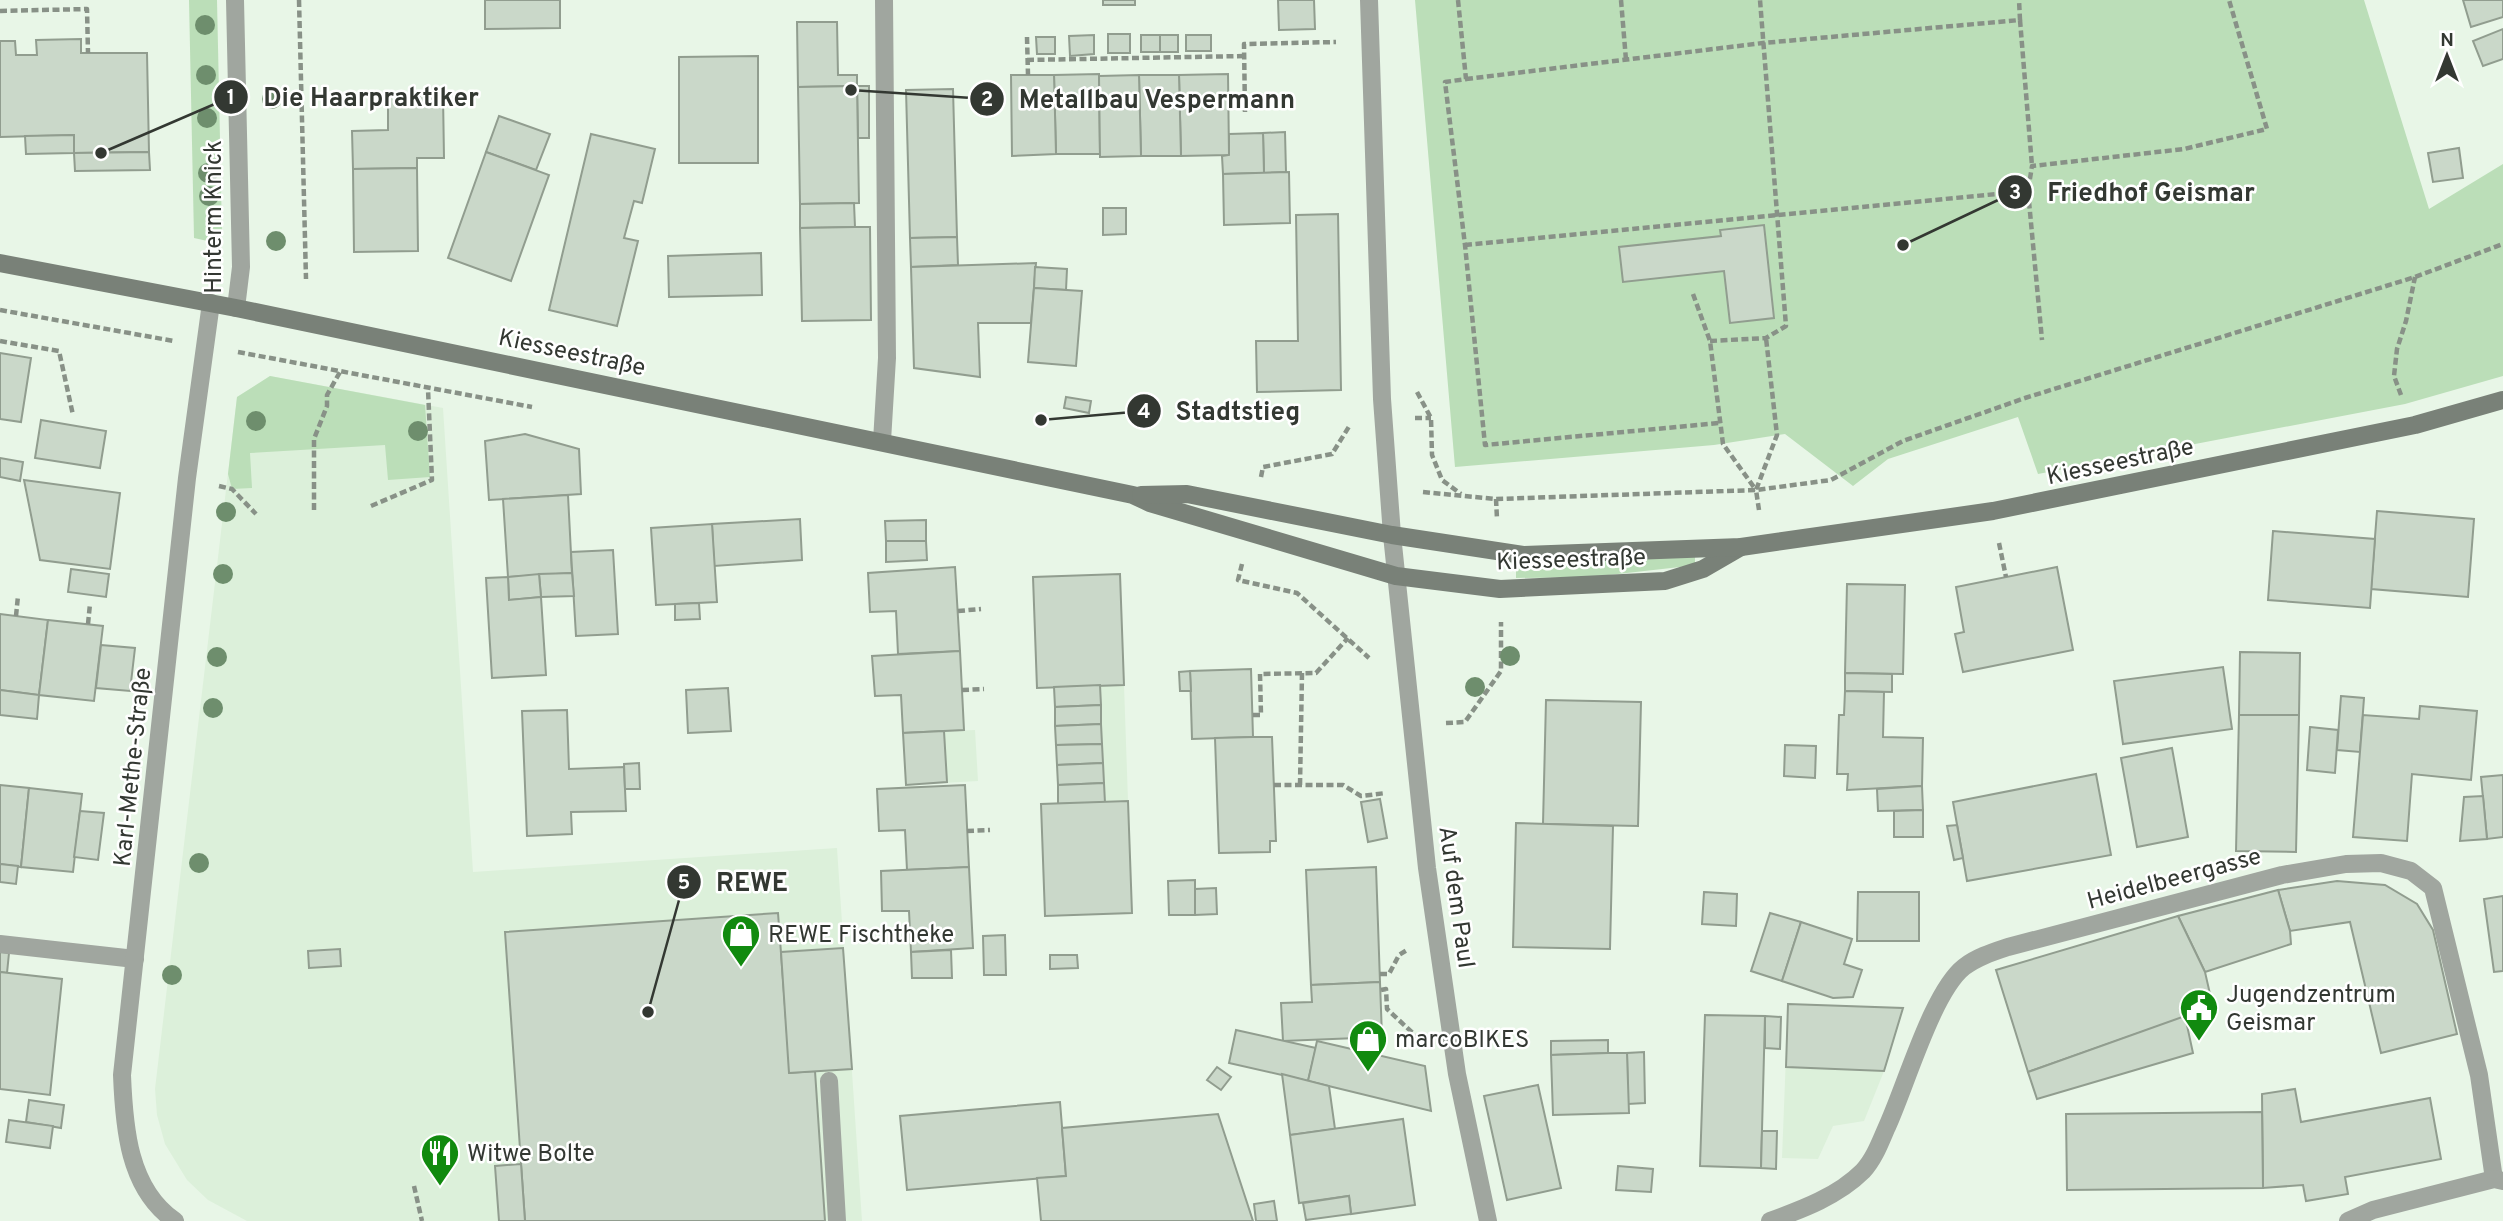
<svg xmlns="http://www.w3.org/2000/svg" width="2503" height="1221" font-family="Overpass,sans-serif">
<rect width="100%" height="100%" fill="#e8f6e7"/>
<!-- built -->
<g fill="#dcf0da">
<polygon points="270,376 443,408 473,872 837,848 862,1221 247,1221 208,1200 187,1180 165,1144 157,1115 155,1089 237,397"/>
<polygon points="1124,685 1128,801 1058,804 1054,687"/>
<polygon points="975,730 978,781 906,785 903,733"/>
<polygon points="1788,1004 1903,1008 1884,1071 1864,1121 1833,1126 1818,1159 1782,1158"/>
</g>
<!-- green -->
<g fill="#bbdeb8">
<polygon points="189,0 217,0 222,233 218,239 212,242 194,238"/>
<polygon points="1415,0 2364,0 2429,209 2503,164 2503,376 2405,404 2038,474 2018,417 1888,459 1853,486 1785,434 1714,445 1455,467"/>
<polygon points="270,376 425,405 430,477 388,480 385,445 250,453 252,488 232,489 228,474 237,397"/>
<polygon points="1695,557 1695,563 1689,566 1591,577 1516,578 1516,560"/>
</g>
<!-- building -->
<g fill="#cad8c9" stroke="#919d8f" stroke-width="2">
<polygon points="485,0 560,0 560,28 485,29"/>
<rect x="1103" y="0" width="32" height="5"/>
<polygon points="1278,0 1314,0 1315,29 1279,30"/>
<polygon points="2463,0 2503,0 2503,17 2471,27"/>
<polygon points="797,22 837,22 838,75 857,75 857,86 798,87"/>
<polygon points="2503,29 2503,59 2483,66 2473,41"/>
<rect x="1108" y="34" width="22" height="19"/>
<polygon points="1094,35 1094,54 1070,56 1069,36"/>
<rect x="1141" y="35" width="19" height="17"/>
<rect x="1160" y="35" width="18" height="17"/>
<rect x="1186" y="35" width="25" height="16"/>
<polygon points="1036,37 1055,37 1055,54 1037,54"/>
<polygon points="81,39 81,53 147,53 149,152 74,153 74,135 0,137 0,41 15,41 16,55 37,55 36,40"/>
<polygon points="758,56 758,163 679,163 679,57"/>
<polygon points="1099,74 1100,154 1056,154 1054,75"/>
<polygon points="1228,74 1229,155 1181,156 1179,75"/>
<polygon points="1011,75 1054,75 1056,154 1012,156"/>
<polygon points="1139,75 1179,75 1181,156 1141,156"/>
<polygon points="1139,75 1141,156 1100,157 1099,76"/>
<polygon points="857,86 869,86 869,138 858,138"/>
<polygon points="857,86 859,203 800,204 798,87"/>
<polygon points="953,89 957,237 910,238 906,90"/>
<polygon points="443,95 444,158 417,158 417,168 353,169 352,131 388,130 388,96"/>
<polygon points="499,116 550,134 536,170 486,152"/>
<polygon points="1285,132 1286,172 1264,173 1263,133"/>
<polygon points="1263,133 1264,173 1223,174 1222,156 1229,155 1229,134"/>
<polygon points="591,134 655,149 642,203 634,201 624,238 638,241 617,326 549,310"/>
<polygon points="74,135 74,153 26,154 25,136"/>
<polygon points="2459,148 2463,178 2433,182 2428,153"/>
<polygon points="149,152 150,170 75,171 74,153"/>
<polygon points="486,152 549,175 511,281 448,258"/>
<polygon points="417,168 418,251 354,252 353,169"/>
<polygon points="1289,172 1290,223 1224,225 1223,174"/>
<polygon points="854,203 855,227 800,228 800,204"/>
<polygon points="1103,208 1126,208 1126,234 1103,235"/>
<polygon points="1338,214 1341,390 1257,392 1256,341 1298,341 1296,215"/>
<polygon points="1764,225 1774,318 1730,323 1724,271 1623,282 1619,247 1721,236 1720,230"/>
<polygon points="855,227 870,227 871,320 802,321 800,228"/>
<polygon points="957,237 958,265 911,267 910,238"/>
<polygon points="761,253 762,295 669,297 668,256"/>
<polygon points="1036,263 1031,323 978,323 980,377 914,368 911,267"/>
<polygon points="1035,267 1067,269 1066,290 1034,288"/>
<polygon points="1034,288 1082,291 1076,366 1028,362"/>
<polygon points="0,353 31,358 21,422 0,419"/>
<polygon points="1066,397 1091,401 1089,413 1064,408"/>
<polygon points="41,420 106,431 100,468 35,458"/>
<polygon points="525,434 579,449 581,494 489,500 485,441"/>
<polygon points="0,458 23,462 20,481 0,477"/>
<polygon points="24,480 120,493 110,569 40,560"/>
<polygon points="568,495 572,573 508,577 503,499"/>
<polygon points="2377,511 2474,519 2468,597 2371,589"/>
<polygon points="800,519 802,560 714,566 712,524"/>
<polygon points="926,520 926,541 886,541 885,521"/>
<polygon points="712,524 717,602 656,605 651,528"/>
<polygon points="2273,531 2375,539 2370,608 2268,600"/>
<polygon points="886,541 926,541 927,560 886,562"/>
<polygon points="613,550 618,634 576,636 571,552"/>
<polygon points="955,567 960,651 898,654 896,611 870,612 868,573"/>
<polygon points="2057,567 2073,650 1963,672 1955,634 1964,632 1956,587"/>
<polygon points="71,569 109,574 106,597 68,592"/>
<polygon points="572,573 574,596 541,597 539,574"/>
<polygon points="539,574 541,597 509,600 508,577"/>
<polygon points="1120,574 1124,685 1037,688 1033,577"/>
<polygon points="508,577 509,600 541,597 546,675 492,678 486,578"/>
<polygon points="1847,584 1905,585 1903,674 1845,673"/>
<polygon points="699,603 700,619 675,620 675,604"/>
<polygon points="0,614 48,620 39,695 0,690"/>
<polygon points="48,620 103,626 94,701 39,695"/>
<polygon points="101,645 135,648 130,691 96,688"/>
<polygon points="960,651 964,730 903,733 901,695 875,696 872,656"/>
<polygon points="2240,652 2300,653 2299,715 2239,715"/>
<polygon points="2223,667 2232,729 2123,744 2114,681"/>
<polygon points="1251,669 1253,737 1192,739 1190,671"/>
<polygon points="1190,671 1191,691 1180,691 1179,672"/>
<polygon points="1845,673 1892,674 1892,692 1845,691"/>
<polygon points="1100,685 1101,705 1055,707 1054,687"/>
<polygon points="728,688 731,731 688,733 686,690"/>
<polygon points="0,690 39,695 37,719 0,715"/>
<polygon points="1845,691 1884,692 1883,737 1923,738 1922,786 1847,790 1848,774 1837,774 1839,715 1844,715"/>
<polygon points="2341,696 2364,698 2360,752 2337,750"/>
<polygon points="1546,700 1641,702 1638,826 1543,824"/>
<polygon points="1101,705 1101,724 1055,726 1055,707"/>
<polygon points="2420,706 2477,711 2471,780 2412,774 2407,841 2353,837 2363,715 2419,719"/>
<polygon points="567,710 569,769 624,767 626,811 571,812 572,834 527,836 522,711"/>
<polygon points="2239,715 2299,715 2296,852 2236,851"/>
<polygon points="1101,724 1102,744 1056,745 1055,726"/>
<polygon points="2310,727 2338,730 2335,773 2307,770"/>
<polygon points="944,731 947,782 906,785 903,733"/>
<polygon points="1253,737 1272,737 1276,841 1270,841 1270,852 1219,853 1215,738"/>
<polygon points="1102,744 1103,763 1057,765 1056,745"/>
<polygon points="1785,745 1816,746 1815,778 1784,776"/>
<polygon points="2172,748 2188,837 2137,847 2121,758"/>
<polygon points="639,763 640,789 625,789 624,764"/>
<polygon points="1103,763 1104,783 1058,785 1057,765"/>
<polygon points="2096,774 2111,855 1967,881 1953,802"/>
<polygon points="2503,775 2503,837 2487,839 2481,777"/>
<polygon points="1104,783 1105,803 1058,804 1058,785"/>
<polygon points="0,785 29,788 21,867 0,864"/>
<polygon points="965,785 969,867 907,870 905,830 879,831 877,789"/>
<polygon points="1922,786 1923,810 1878,811 1877,789"/>
<polygon points="29,788 82,794 73,872 21,867"/>
<polygon points="2483,796 2487,839 2460,841 2464,797"/>
<polygon points="1380,799 1387,838 1368,842 1361,802"/>
<polygon points="1128,801 1132,913 1045,916 1041,804"/>
<polygon points="1923,810 1923,837 1894,837 1894,811"/>
<polygon points="80,811 104,813 98,860 74,857"/>
<polygon points="1516,823 1613,826 1610,949 1513,947"/>
<polygon points="1957,825 1963,858 1954,860 1947,826"/>
<polygon points="0,864 18,866 16,884 0,882"/>
<polygon points="969,867 973,948 911,952 909,911 882,911 881,871"/>
<polygon points="1376,867 1380,982 1311,985 1306,870"/>
<polygon points="1195,880 1195,915 1169,915 1168,881"/>
<polygon points="2337,881 2385,885 2417,904 2433,930 2457,1034 2381,1053 2350,922 2290,931 2278,890"/>
<polygon points="1216,888 1217,914 1195,915 1195,889"/>
<polygon points="2278,890 2290,931 2291,944 2205,972 2178,916"/>
<polygon points="1704,892 1737,894 1736,926 1702,924"/>
<polygon points="1858,892 1919,892 1919,941 1857,941"/>
<polygon points="2503,896 2503,971 2494,972 2484,899"/>
<polygon points="778,913 790,1073 815,1071 825,1221 525,1221 505,932"/>
<polygon points="1770,913 1801,922 1782,981 1751,971"/>
<polygon points="2178,916 2205,972 2213,1007 2028,1072 1996,970"/>
<polygon points="1801,922 1852,939 1844,964 1862,970 1853,997 1833,998 1782,981"/>
<polygon points="1005,935 1006,975 984,975 983,936"/>
<polygon points="843,948 852,1069 789,1073 781,952"/>
<polygon points="340,949 341,966 309,968 308,951"/>
<polygon points="951,950 952,978 912,978 911,952"/>
<polygon points="0,952 9,953 7,973 0,972"/>
<polygon points="1050,955 1077,955 1078,968 1050,969"/>
<polygon points="0,972 62,979 50,1095 0,1089"/>
<polygon points="1380,982 1382,1037 1283,1041 1281,1003 1312,1002 1311,985"/>
<polygon points="1788,1004 1903,1008 1884,1071 1786,1067"/>
<polygon points="1705,1015 1765,1016 1761,1168 1700,1166"/>
<polygon points="1765,1016 1781,1017 1780,1049 1765,1048"/>
<polygon points="2185,1016 2193,1053 2037,1099 2028,1072"/>
<polygon points="1236,1030 1316,1048 1308,1081 1229,1063"/>
<polygon points="1608,1040 1608,1053 1551,1055 1551,1041"/>
<polygon points="1317,1041 1425,1066 1431,1111 1308,1081"/>
<polygon points="1644,1052 1645,1103 1628,1104 1627,1053"/>
<polygon points="1608,1053 1627,1053 1629,1113 1553,1115 1551,1055"/>
<polygon points="1217,1067 1231,1077 1221,1090 1207,1080"/>
<polygon points="1282,1074 1329,1086 1335,1129 1290,1135"/>
<polygon points="1538,1085 1561,1188 1507,1200 1484,1096"/>
<polygon points="2295,1089 2301,1122 2430,1098 2441,1159 2345,1177 2348,1194 2306,1201 2303,1185 2263,1188 2262,1094"/>
<polygon points="29,1100 64,1105 61,1128 26,1122"/>
<polygon points="1060,1102 1066,1176 907,1190 900,1116"/>
<polygon points="2262,1112 2263,1188 2067,1190 2066,1114"/>
<polygon points="1218,1114 1253,1221 1041,1221 1037,1178 1066,1176 1062,1128"/>
<polygon points="1403,1119 1415,1205 1351,1214 1349,1196 1299,1203 1290,1135"/>
<polygon points="9,1120 53,1126 50,1148 6,1142"/>
<polygon points="1762,1131 1777,1131 1776,1169 1761,1168"/>
<polygon points="521,1164 525,1221 499,1221 495,1166"/>
<polygon points="1618,1166 1653,1169 1651,1192 1616,1190"/>
<polygon points="1349,1196 1351,1214 1306,1220 1303,1203"/>
<polygon points="1274,1201 1277,1221 1256,1221 1254,1204"/>
</g>
<g fill="none" stroke-linecap="round" stroke-linejoin="round">
<!-- path -->
<g stroke="#889187" stroke-width="4.5" stroke-dasharray="7 3.5" stroke-linecap="butt">
<polyline points="299,0 306,279"/>
<polyline points="1458,0 1466,79 1445,82 1465,245 1485,445 1719,423"/>
<polyline points="1621,0 1626,60"/>
<polyline points="0,11 87,9 88,53"/>
<polyline points="2020,20 2032,166"/>
<polyline points="1027,37 1028,75"/>
<polyline points="1027,60 1244,56"/>
<polyline points="1466,79 1763,43 2020,20 2019,0"/>
<polyline points="1245,112 1244,44 1336,42"/>
<polyline points="2028,191 2042,340"/>
<polyline points="1465,245 2028,191 2032,166 2184,149 2267,129 2229,0"/>
<polyline points="1693,294 1710,341 1723,444 1756,490"/>
<polyline points="0,310 174,341"/>
<polyline points="0,341 59,351 73,415"/>
<polyline points="1710,341 1766,338 1786,326 1760,0"/>
<polyline points="238,352 532,407"/>
<polyline points="1417,392 1431,418 1432,455 1442,480 1461,494"/>
<polyline points="2401,395 2394,376 2397,349 2406,321 2415,277"/>
<polyline points="1415,418 1431,418"/>
<polyline points="1261,477 1263,467 1332,454 1350,425"/>
<polyline points="219,486 232,489 256,514"/>
<polyline points="1423,492 1496,499 1756,490 1831,480 1903,441 2025,398 2415,277 2503,244"/>
<polyline points="1496,499 1497,519"/>
<polyline points="371,506 432,480 428,389"/>
<polyline points="314,510 314,439 327,406 327,395 340,372"/>
<polyline points="1759,510 1756,490 1777,435 1766,338"/>
<polyline points="1999,543 2006,577"/>
<polyline points="1242,564 1238,580 1297,593 1369,658"/>
<polyline points="958,611 981,609"/>
<polyline points="16,616 18,596"/>
<polyline points="88,624 90,604"/>
<polyline points="962,690 984,689"/>
<polyline points="1253,715 1261,715 1260,674 1316,673 1348,638"/>
<polyline points="1446,723 1465,722 1501,671 1501,622"/>
<polyline points="1274,785 1343,785 1361,796 1386,793"/>
<polyline points="1300,785 1302,673"/>
<polyline points="967,831 990,830"/>
<polyline points="1380,974 1389,974 1399,955 1407,950"/>
<polyline points="1381,990 1386,989 1387,1009 1417,1037"/>
<polyline points="414,1186 422,1221"/>
</g>
<!-- lane -->
<g stroke="#a0a69f" stroke-width="18">
<polyline points="882,441 887,358 884,0"/>
<polyline points="0,944 135,959"/>
<polyline points="829,1081 837,1221"/>
</g>
<!-- street -->
<g stroke="#a0a69f" stroke-width="18">
<polyline points="235,0 241,267 236,308"/>
<polyline points="1369,0 1382,399 1392,535 1427,868 1457,1074 1488,1221"/>
<path d="M175 1221C128 1189 124 1126 122 1075L187 478 211 303"/>
<path d="M1770 1221C1803 1209 1838 1196 1863 1171 1874 1159 1880 1143 1886 1129 1905 1089 1932 992 1964 967 1977 957 1993 952 2008 947L2282 875 2346 864 2381 863 2411 871 2433 888 2479 1075 2494 1179"/>
<polyline points="2348,1221 2373,1210 2494,1179 2503,1181"/>
</g>
<!-- secondary -->
<g stroke="#798178" stroke-width="18">
<polyline points="0,263 236,308 1133,495 1150,503 1396,576 1500,589 1665,581 1703,569 1741,547"/>
<polyline points="1141,495 1187,494 1392,535 1523,555 1741,547 1993,511 2415,425 2503,400"/>
</g>
</g>
<!-- trees -->
<g fill="#6e8e6d">
<circle cx="205" cy="25" r="10"/>
<circle cx="206" cy="75" r="10"/>
<circle cx="272" cy="99" r="10"/>
<circle cx="207" cy="118" r="10"/>
<circle cx="208" cy="173" r="10"/>
<circle cx="209" cy="196" r="10"/>
<circle cx="276" cy="241" r="10"/>
<circle cx="256" cy="421" r="10"/>
<circle cx="418" cy="431" r="10"/>
<circle cx="226" cy="512" r="10"/>
<circle cx="223" cy="574" r="10"/>
<circle cx="1510" cy="656" r="10"/>
<circle cx="217" cy="657" r="10"/>
<circle cx="1475" cy="687" r="10"/>
<circle cx="213" cy="708" r="10"/>
<circle cx="199" cy="863" r="10"/>
<circle cx="172" cy="975" r="10"/>
</g>
<!-- icons -->
<defs>
<g id="shop-pin" transform="scale(2.0125)"><path d="M0 17L-7.5 6A9.5 9.5 0 1 1 7.5 6Z" fill="#118a0f" stroke="#fff"/><path d="M-5-2.5h2.3a2.7 3.5 0 0 1 5.4 0H5L5.5 6h-11ZM-1.5-2.5h3a1.5 2.3 0 0 0-3 0Z" fill="#fff"/></g>
<g id="civic-pin" transform="scale(2.0125)"><path d="M0 17L-7.5 6A9.5 9.5 0 1 1 7.5 6Z" fill="#118a0f" stroke="#fff"/><path d="M-.6-6.5H3V-4.5H.6V-3L4-1V1h2V6H-6V1h2V-1L-.6-3ZM-1.2 2.5V6h2.4V2.5Z" fill="#fff"/></g>
<g id="restaurant-pin" transform="scale(2.0125)"><path d="M0 17L-7.5 6A9.5 9.5 0 1 1 7.5 6Z" fill="#118a0f" stroke="#fff"/><path d="M-5-6h1v4h1v-4h1v4h1v-4h1v5L-1.5 .5V6h-2V.5L-5-1ZM5-6V6H3V1.5H1.5Q1.5-4 5-6Z" fill="#fff"/></g>
</defs>
<g fill-rule="evenodd">
<use href="#shop-pin" x="741" y="934"/>
<use href="#civic-pin" x="2199" y="1008"/>
<use href="#shop-pin" x="1368" y="1039"/>
<use href="#restaurant-pin" x="440" y="1153"/>
</g>
<g text-anchor="middle" stroke-width="5" stroke-linejoin="round" paint-order="stroke">
<!-- street labels -->
<g font-size="24" fill="#333832" stroke="#fff">
<text transform="translate(213 217) rotate(-90)" y="8">Hinterm Knick</text>
<text transform="translate(572 352) rotate(12)" y="8">Kiesseestraße</text>
<text transform="translate(2120 461) rotate(-12)" y="8">Kiesseestraße</text>
<text transform="translate(1571 559) rotate(-2)" y="8">Kiesseestraße</text>
<text transform="translate(132 767) rotate(-84)" y="8">Karl-Methe-Straße</text>
<text transform="translate(2174 878) rotate(-15)" y="8">Heidelbeergasse</text>
<text transform="translate(1457 897) rotate(82)" y="8">Auf dem Paul</text>
</g>
<!-- poi labels -->
<g font-size="24" fill="#333832" stroke="#fff" text-anchor="start">
<text x="768" y="942">REWE Fischtheke</text>
<text x="2226" y="1002">Jugendzentrum<tspan x="2226" dy="28">Geismar</tspan></text>
<text x="1395" y="1047">marcoBIKES</text>
<text x="467" y="1161">Witwe Bolte</text>
</g>
</g>
<!-- callouts -->
<path fill="none" stroke="#333832" stroke-width="2.5" d="M101 153L231 97M851 90L987 99M1903 245L2015 192M1041 420L1144 411M648 1012L684 882"/>
<g fill="#333832" stroke="#fff" stroke-width="2.5">
<circle cx="101" cy="153" r="7"/>
<circle cx="851" cy="90" r="7"/>
<circle cx="1903" cy="245" r="7"/>
<circle cx="1041" cy="420" r="7"/>
<circle cx="648" cy="1012" r="7"/>
<circle cx="231" cy="97" r="18"/>
<circle cx="987" cy="99" r="18"/>
<circle cx="2015" cy="192" r="18"/>
<circle cx="1144" cy="411" r="18"/>
<circle cx="684" cy="882" r="18"/>
</g>
<g font-size="21" text-anchor="middle" font-weight="bold" fill="#fff">
<text x="231" y="104">1</text>
<text x="987" y="106">2</text>
<text x="2015" y="199">3</text>
<text x="1144" y="418">4</text>
<text x="684" y="889">5</text>
</g>
<g font-size="26" text-anchor="middle" font-weight="bold" fill="#333832" stroke="#fff" stroke-width="5" stroke-linejoin="round" paint-order="stroke">
<text x="371" y="106">Die Haarpraktiker</text>
<text x="1157" y="108">Metallbau Vespermann</text>
<text x="2151" y="201">Friedhof Geismar</text>
<text x="1238" y="420">Stadtstieg</text>
<text x="752" y="891">REWE</text>
</g>
<!-- north arrow -->
<g transform="translate(2447 56)" stroke="#ffffff" stroke-width="5" paint-order="stroke">
<path d="M0-5L12 26L0 18L-12 26Z" fill="#333832"/>
<text y="-10" font-size="19" font-weight="bold" text-anchor="middle" fill="#333832">N</text>
</g>
</svg>
